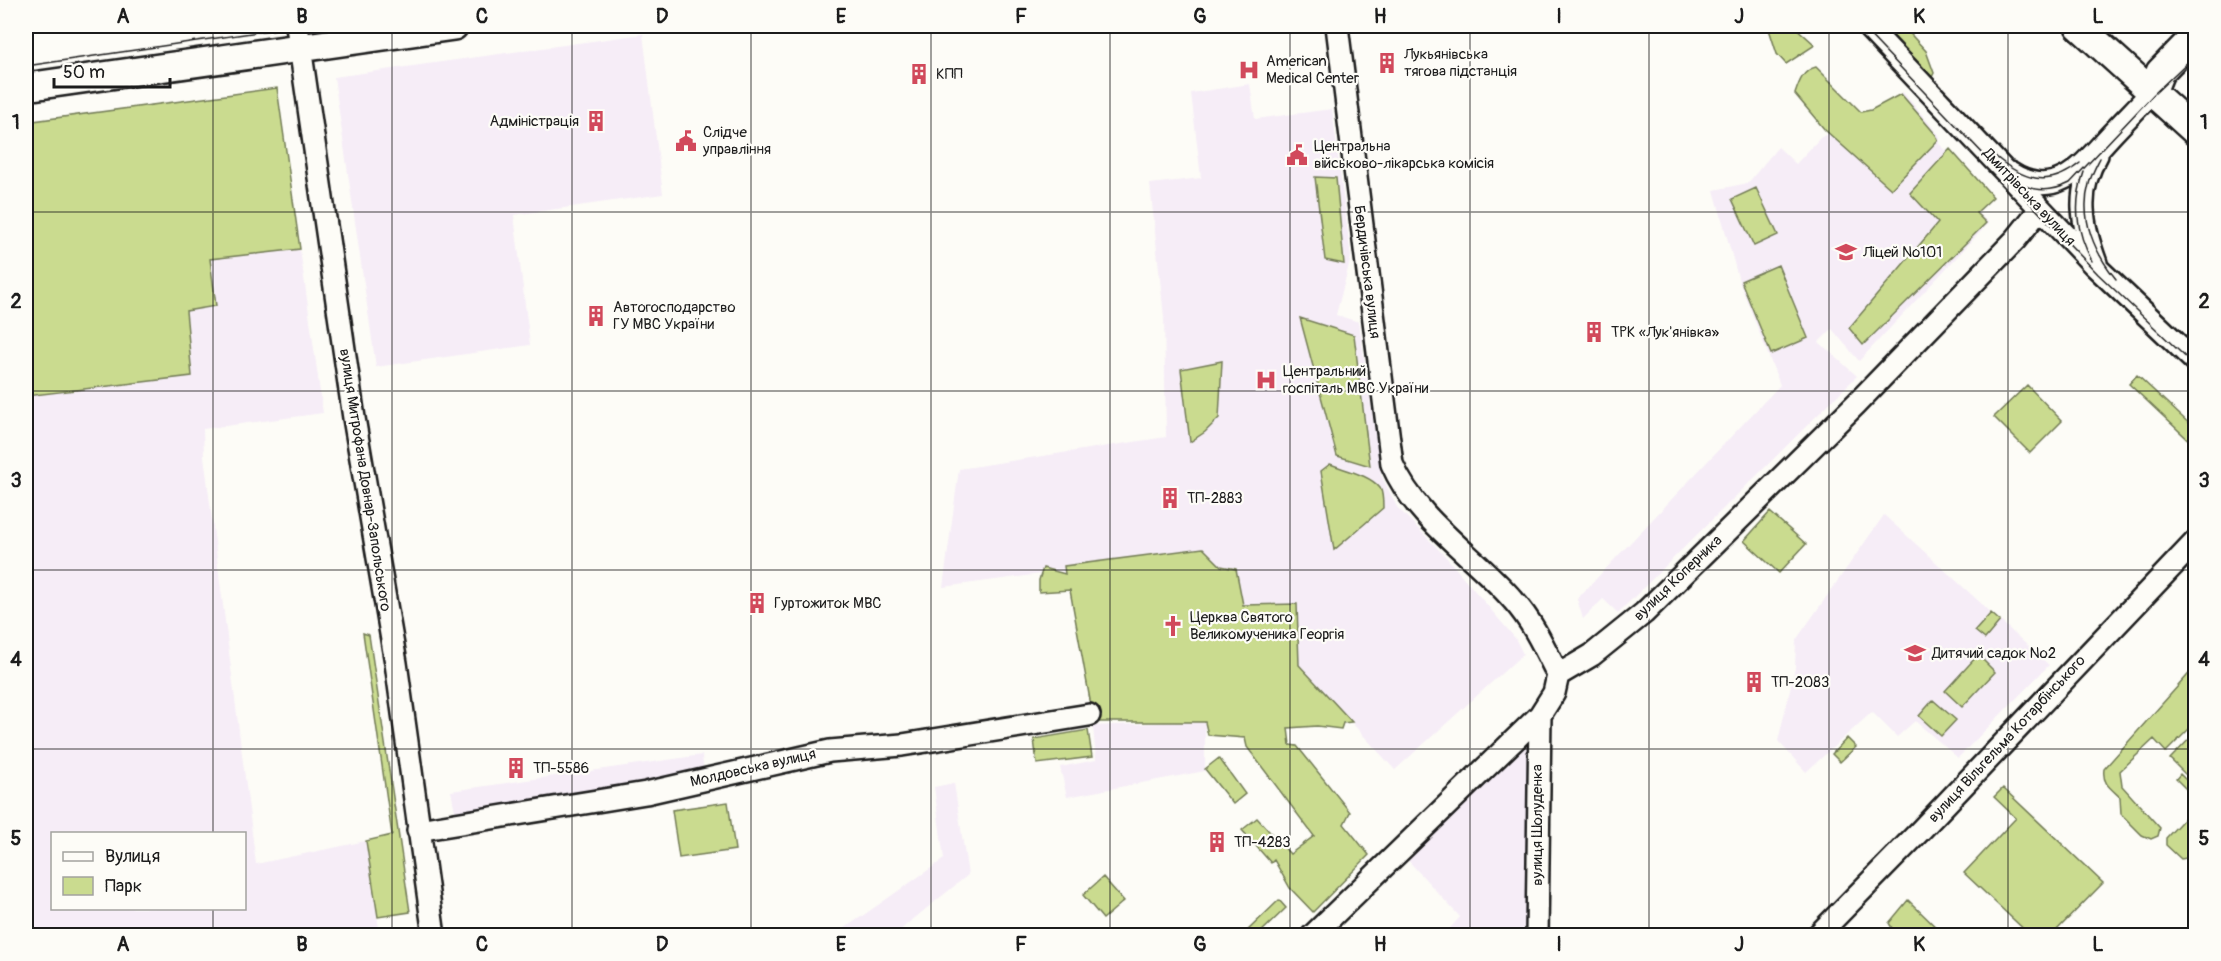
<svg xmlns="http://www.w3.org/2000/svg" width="2221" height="961" viewBox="0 0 2221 961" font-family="Pangolin,sans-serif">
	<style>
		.built { fill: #f6edf7; fill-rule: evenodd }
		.green { fill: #cadb8f; stroke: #737c56; stroke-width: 1.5 }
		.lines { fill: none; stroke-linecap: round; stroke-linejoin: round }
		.minor-casing { stroke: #1c1c1c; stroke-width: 26 }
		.major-casing { stroke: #1c1c1c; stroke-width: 32 }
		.minor { stroke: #fdfcf7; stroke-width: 21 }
		.major { stroke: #fdfcf7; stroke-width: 27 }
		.tram { stroke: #1c1c1c; stroke-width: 1.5 }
		.grid { fill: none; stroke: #1c1c1c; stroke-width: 1.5; stroke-opacity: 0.55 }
		.labels { text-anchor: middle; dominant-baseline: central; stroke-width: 4.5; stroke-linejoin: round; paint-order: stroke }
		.poi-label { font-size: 15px; fill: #1c1c1c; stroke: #fdfcf7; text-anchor: start }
		.street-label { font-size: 15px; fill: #1c1c1c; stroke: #fdfcf7 }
		.neatline { fill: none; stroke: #1c1c1c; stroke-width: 2 }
		.grid-label { font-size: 20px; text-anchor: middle; font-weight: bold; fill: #1c1c1c }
	</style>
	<rect width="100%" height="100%" fill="#fdfcf7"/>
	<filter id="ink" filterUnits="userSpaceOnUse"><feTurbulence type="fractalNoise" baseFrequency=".0167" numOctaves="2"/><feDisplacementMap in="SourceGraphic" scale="12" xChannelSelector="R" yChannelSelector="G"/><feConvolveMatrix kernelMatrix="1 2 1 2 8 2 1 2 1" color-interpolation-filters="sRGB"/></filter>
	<g filter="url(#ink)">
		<path class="built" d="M2135,26h25l-11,11z
			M643,34l20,160 -149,21 16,130 -154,22 -42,-290z
			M1250,84l5,35 77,-10 19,148 -15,58 23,7 22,153 16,32 49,50 69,81 8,16 -128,116 -43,-47 -147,-1v49l-138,26 -7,-30 36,-7 -3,-34 88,-4 -107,-116 -12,-35 -119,16 16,-118 207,-32 -2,-120 -14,-133 51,-6 -10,-85z
			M1903,92l37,44 -1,8 7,6 4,-1 44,48 -16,16 11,10 -130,138 -27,-32 -13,13 38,34 -239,237 -15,-14 -20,20 -6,-20 203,-214 -41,-104 -25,-91 34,-7 30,-36 18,17 24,-26 32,-18 33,-13z
			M300,249l23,164 -120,16 1,27 52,408 110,-23 14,94h-354v-539l166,-20 -6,-65 24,-52zM52,834h192v74h-192z
			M1884,515l165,150 -91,93 -43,-37 -18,16 -25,-25 -66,60 -28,-31 17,-73 1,-28z
			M1525,742l6,2v191h-87l16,-18 -56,-61z
			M702,755l2,20 -249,36 -4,-20z
			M954,783l14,92 -62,50 -10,10h-61l109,-76 -10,-72z"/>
		<path class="green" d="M1768,26h26l21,19 -29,19 -9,-10z
			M1881,26h22l23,25 8,22 -3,6z
			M1816,67l45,45 10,-2 30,-16 35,41 2,5 -47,49 -66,-59 -30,-36c4,-12 8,-24 21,-27z
			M277,88l23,161 -90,10 6,47 -30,5 6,65 -166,20v-274z
			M1950,149l43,48 -17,16 10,10 -123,122 -14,-17 89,-105 -28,-30z
			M1315,177l21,1 8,86 -19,-4z
			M1756,188l22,47 -24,11 -22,-47z
			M1778,265l30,73 -37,16 -30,-73z
			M1300,318l54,17 16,131 -33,-10z
			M1222,361l-3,57 -14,14 -15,10 -9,-73z
			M2137,375l58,54 -1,16 -65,-61z
			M2027,385l35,36 -32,32 -36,-36z
			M1330,464c15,6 40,11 50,24 3,5 3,14 3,20l-49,42 -13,-79z
			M1770,512l36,32 -27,29 -35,-32z
			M1203,548l18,18 15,3 7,36 54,-1 2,61 53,57 -9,1 -2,6 -24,-3 -29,2 2,17 7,1 53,66 -6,12 25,31 -56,57 -23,-24 -16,-28 -3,3 -29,-33 15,-12 33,36 24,-18 -67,-89 -2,-9 -37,-3 -3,-13h-111l-24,-132 -31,2v-12l4,-12 22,6 -1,-8z
			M1991,613l9,8 -15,18 -10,-8z
			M363,633l6,2 41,277 -32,5 -12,-76 26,-6z
			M1978,655l17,17 -33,35 -17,-16z
			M2195,667v44l-3,15 -26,26 -12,-13 -34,32 2,15 38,42 -2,8 -7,3 -9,-4 -21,-21 -1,-17c-10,-9 -18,-14 -16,-28z
			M1933,700l23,20 -15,16 -22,-20z
			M1088,730l4,27 -55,7 -3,-25z
			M2195,733v51l-25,-25z
			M1847,738l9,9 -16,15 -8,-8z
			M1219,758l26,36 -12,10 -28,-35z
			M2180,774l15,15v9l-19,-19z
			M2003,788l100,95 -51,52h-22l-66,-62 52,-55 -22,-21z
			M728,802l7,48 -56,8 -7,-48z
			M2195,807v52l-3,-2 -11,2 -15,-14v-7z
			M1103,877l21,24 -21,18 -20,-24z
			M1279,900l7,8 -28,27h-15z
			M1908,900l36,35h-48l-7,-12z"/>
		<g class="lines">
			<defs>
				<path id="minor" d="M297,26l57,392 42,245 38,273
					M1337,26l55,438c24,56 82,91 121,136 20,22 32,49 45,75
					M1867,26l227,239 102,97
					M2010,173c45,29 72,-6 100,-37 14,-15 28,-29 42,-44
					M2096,263c-14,-38 -21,-71 1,-108
					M418,830l228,-37 184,-42 72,-6 187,-30
					M1312,936l228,-221 14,-22 4,-18 34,-20 52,-42 212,-209 160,-165 24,-30
					M1537,936l3,-221
					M1817,936l103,-105 276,-290"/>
				<path id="major" d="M2079,26l117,106
					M26,87l428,-61
					M2152,92l8,-20 36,-37"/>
			</defs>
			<use href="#minor" class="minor-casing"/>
			<use href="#major" class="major-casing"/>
			<use href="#minor" class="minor"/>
			<use href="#major" class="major"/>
			<path class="tram" d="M1861,26l237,248 98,93
				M26,66l272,-40
				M1995,156c28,24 54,33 85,7
				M2100,158c-4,8 -9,17 -11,26 -10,35 6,69 27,95
				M2084,172c-11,32 -8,59 8,89
				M2011,178c18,14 39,15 59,5l84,-89 42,-40"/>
		</g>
	</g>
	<path class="grid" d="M213,26v808M392,26v910M572,26v910M751,26v910M931,26v910M1110,26v910M1290,26v910M1470,26v910M1649,26v910M1829,26v910M2008,26v910M26,212h2170M26,391h2170M26,570h2170M26,749h2170M213,908v28"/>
	<defs>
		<symbol id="building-bare" viewBox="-9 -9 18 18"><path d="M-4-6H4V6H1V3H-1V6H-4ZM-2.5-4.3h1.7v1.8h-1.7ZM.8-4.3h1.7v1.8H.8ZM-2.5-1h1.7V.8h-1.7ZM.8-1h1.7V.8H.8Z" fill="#d1495b" stroke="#fdfcf7" stroke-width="2.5" paint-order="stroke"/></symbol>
		<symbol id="hospital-bare" viewBox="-9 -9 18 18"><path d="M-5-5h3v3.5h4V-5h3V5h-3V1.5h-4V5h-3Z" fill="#d1495b" stroke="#fdfcf7" stroke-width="2.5" paint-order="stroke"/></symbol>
		<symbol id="civic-bare" viewBox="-9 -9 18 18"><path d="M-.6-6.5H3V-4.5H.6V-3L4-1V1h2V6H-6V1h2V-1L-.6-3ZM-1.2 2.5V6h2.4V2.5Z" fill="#d1495b" stroke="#fdfcf7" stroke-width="2.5" paint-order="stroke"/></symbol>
		<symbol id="school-bare" viewBox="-9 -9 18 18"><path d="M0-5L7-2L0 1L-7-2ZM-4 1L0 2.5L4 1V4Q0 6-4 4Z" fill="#d1495b" stroke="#fdfcf7" stroke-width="2.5" paint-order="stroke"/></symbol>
		<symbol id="church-bare" viewBox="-9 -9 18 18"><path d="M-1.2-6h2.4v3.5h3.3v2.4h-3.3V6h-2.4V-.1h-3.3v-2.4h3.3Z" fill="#d1495b" stroke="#fdfcf7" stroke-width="2.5" paint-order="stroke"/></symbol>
	</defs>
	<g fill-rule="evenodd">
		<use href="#building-bare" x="1372" y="48" width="30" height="30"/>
		<use href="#hospital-bare" x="1234" y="55" width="30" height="30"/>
		<use href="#building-bare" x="904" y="59" width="30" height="30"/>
		<use href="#building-bare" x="581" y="106" width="30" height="30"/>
		<use href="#civic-bare" x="671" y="126" width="30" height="30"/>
		<use href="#civic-bare" x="1282" y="140" width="30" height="30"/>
		<use href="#school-bare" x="1831" y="237" width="30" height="30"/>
		<use href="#building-bare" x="581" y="301" width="30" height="30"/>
		<use href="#building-bare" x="1579" y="317" width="30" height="30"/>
		<use href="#hospital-bare" x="1251" y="365" width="30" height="30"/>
		<use href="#building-bare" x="1155" y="483" width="30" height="30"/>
		<use href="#building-bare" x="742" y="588" width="30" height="30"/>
		<use href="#church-bare" x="1158" y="611" width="30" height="30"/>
		<use href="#school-bare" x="1900" y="638" width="30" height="30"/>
		<use href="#building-bare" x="1739" y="667" width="30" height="30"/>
		<use href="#building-bare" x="501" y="753" width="30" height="30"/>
		<use href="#building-bare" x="1202" y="827" width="30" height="30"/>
	</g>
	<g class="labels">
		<g class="poi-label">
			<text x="1404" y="54">Лукьянiвська<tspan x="1404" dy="17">тягова пiдстанцiя</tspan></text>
			<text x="1266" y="61">American<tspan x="1266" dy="17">Medical Center</tspan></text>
			<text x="936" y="74">КПП</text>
			<text x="579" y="121" text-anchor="end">Адміністрація</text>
			<text x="703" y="132">Слідче<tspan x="703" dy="17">управління</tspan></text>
			<text x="1314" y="146">Центральна<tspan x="1314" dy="17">військово-лікарська комісія</tspan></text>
			<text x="1863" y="252">Ліцей №101</text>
			<text x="613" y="307">Автогосподарство<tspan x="613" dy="17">ГУ МВС України</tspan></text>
			<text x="1611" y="332">ТРК «Лук'янівка»</text>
			<text x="1283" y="371">Центральний<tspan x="1283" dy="17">госпіталь МВС України</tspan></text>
			<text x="1187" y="498">ТП-2883</text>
			<text x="774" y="603">Гуртожиток МВС</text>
			<text x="1190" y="617">Церква Святого<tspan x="1190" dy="17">Великомученика Георгія</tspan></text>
			<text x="1932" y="653">Дитячий садок №2</text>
			<text x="1771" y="682">ТП-2083</text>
			<text x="533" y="768">ТП-5586</text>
			<text x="1234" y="842">ТП-4283</text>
		</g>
		<g class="street-label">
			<text transform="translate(2029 197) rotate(47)">Дмитрівська вулиця</text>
			<text transform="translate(1367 272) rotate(83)">Бердичівська вулиця</text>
			<text transform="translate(365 480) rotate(81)">вулиця Митрофана Довнар-Запольського</text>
			<text transform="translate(1678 578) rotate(-44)">вулиця Коперника</text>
			<text transform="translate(2007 739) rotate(-47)">вулиця Вільгельма Котарбінського</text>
			<text transform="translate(753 768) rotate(-13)">Молдовська вулиця</text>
			<text transform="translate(1537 825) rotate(-90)">вулиця Шолуденка</text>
		</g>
	</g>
	<rect width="2221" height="961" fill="none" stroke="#fdfcf7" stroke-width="66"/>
	<rect x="51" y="832" width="195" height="78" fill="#fdfcf7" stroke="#a3a29f" stroke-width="1.5"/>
	<rect x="63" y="852" width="30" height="9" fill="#fdfcf7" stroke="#a3a29f" stroke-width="1.5"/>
	<text x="105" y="862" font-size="18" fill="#1c1c1c">Вулиця</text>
	<rect x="63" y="877" width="30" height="18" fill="#cadb8f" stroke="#a3a29f" stroke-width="1.5"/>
	<text x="105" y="892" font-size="18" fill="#1c1c1c">Парк</text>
	<path d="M54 78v9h116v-9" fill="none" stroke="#1c1c1c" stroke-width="3"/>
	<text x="63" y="78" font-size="18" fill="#1c1c1c" stroke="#fdfcf7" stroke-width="4.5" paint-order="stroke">50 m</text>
	<rect x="33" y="33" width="2155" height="895" class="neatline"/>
	<g class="grid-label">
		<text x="123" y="23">A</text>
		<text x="302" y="23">B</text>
		<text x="482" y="23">C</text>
		<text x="662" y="23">D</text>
		<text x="841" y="23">E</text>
		<text x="1021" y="23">F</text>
		<text x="1200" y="23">G</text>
		<text x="1380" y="23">H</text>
		<text x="1559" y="23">I</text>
		<text x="1739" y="23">J</text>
		<text x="1919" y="23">K</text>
		<text x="2098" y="23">L</text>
		<text x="16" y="129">1</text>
		<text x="2204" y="129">1</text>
		<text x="16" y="308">2</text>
		<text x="2204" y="308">2</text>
		<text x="16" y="487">3</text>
		<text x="2204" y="487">3</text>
		<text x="16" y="666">4</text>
		<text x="2204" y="666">4</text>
		<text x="16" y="845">5</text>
		<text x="2204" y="845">5</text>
		<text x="123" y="951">A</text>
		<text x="302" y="951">B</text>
		<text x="482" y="951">C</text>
		<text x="662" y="951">D</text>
		<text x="841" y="951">E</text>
		<text x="1021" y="951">F</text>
		<text x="1200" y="951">G</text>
		<text x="1380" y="951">H</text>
		<text x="1559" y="951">I</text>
		<text x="1739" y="951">J</text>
		<text x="1919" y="951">K</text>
		<text x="2098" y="951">L</text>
	</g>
</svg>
